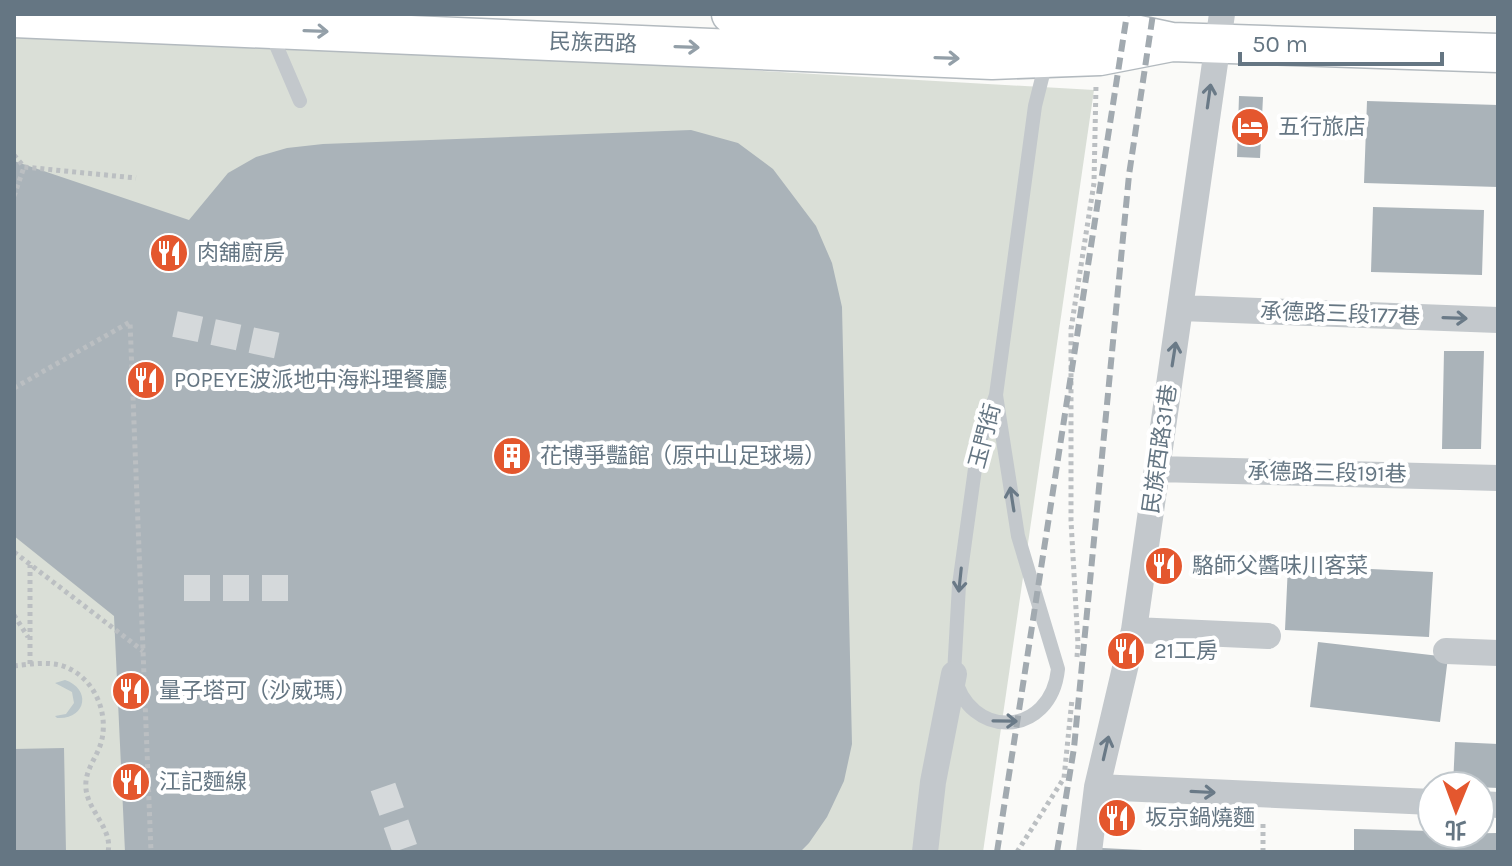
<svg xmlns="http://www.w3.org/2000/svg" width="1512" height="866" viewBox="0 0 1512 866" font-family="Karla,'Noto Sans TC',sans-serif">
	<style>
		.green { fill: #dadfd7 }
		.water { fill: #bbc7cb }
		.building { fill: #aab3b9 }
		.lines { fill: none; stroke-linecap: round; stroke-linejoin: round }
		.street-tunnel { stroke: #d5d9db; stroke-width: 26; stroke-dasharray: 26 13; stroke-linecap: butt }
		.secondary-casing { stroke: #b3babf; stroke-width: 41 }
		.path { stroke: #bbbfc2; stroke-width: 5; stroke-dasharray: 4 4; stroke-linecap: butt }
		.lane { stroke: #c3c8cc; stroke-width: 14 }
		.street { stroke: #c3c8cc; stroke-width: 26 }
		.secondary { stroke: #fff; stroke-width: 38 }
		.rail { stroke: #a2aab0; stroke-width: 6; stroke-dasharray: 12 6; stroke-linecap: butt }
		.oneway { stroke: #939fa8 }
		.oneway2 { stroke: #6a7a87 }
		.labels { text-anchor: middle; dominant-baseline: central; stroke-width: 8; stroke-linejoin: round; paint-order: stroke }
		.street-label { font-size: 22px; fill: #657683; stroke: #fff }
		.poi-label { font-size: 22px; fill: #657683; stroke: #fff; text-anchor: start }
	</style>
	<rect width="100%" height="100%" fill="#fafaf8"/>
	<path class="green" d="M14,28l1080,62 -111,762h-969z"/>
	<path class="water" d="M65,680c27,9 21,40 -8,38l-2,-2 11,-2 8,-11 -2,-11 -17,-9z"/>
	<path class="building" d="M1239,96l24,1 -3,61 -23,-1z
		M1367,101l131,4v82l-134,-4z
		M691,130l47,13 35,26 43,57 16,37 10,44 10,437 -8,37 -17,36 -18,26 -9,9h-675l-11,-236 -100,-80v-375l175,59 39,-47 28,-16 31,-9 36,-4z
		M1373,207l111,3 -2,65 -111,-3z
		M1444,351h40l-3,98h-39z
		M1288,565l145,7 -4,65 -144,-7z
		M1318,642l130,15 -8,65 -130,-15z
		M1455,742l43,2v44l-45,-2z
		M64,748l2,104h-52v-103z
		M1354,829l78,2v3l66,-1v19h-144z
		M1102,848l41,2v2h-41z"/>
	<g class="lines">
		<path class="street-tunnel" d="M175,324l104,22
			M184,588h105
			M383,787l23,65"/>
		<defs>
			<path id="secondary" d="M731,14l262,11h69l40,2 70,15 326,11
				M14,18l978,42 108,-4 72,-14"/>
		</defs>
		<use href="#secondary" class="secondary-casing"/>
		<path class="path" d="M14,155l10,12 112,11
			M14,196l10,-29
			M14,388l116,-66 21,530
			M14,552l129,99
			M14,615l14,22
			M1077,657l1,-13 -7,-123v-192l23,-146 2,-98
			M30,664v-99
			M14,666c17,-2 40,-6 56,3 26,13 39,46 31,74 -5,16 -17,28 -15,46 2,22 27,40 22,63
			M1017,852l47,-74 8,-79
			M1263,852v-32"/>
		<path class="lane" d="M270,31l30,70
			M996,395l22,141 40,133c-7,69 -90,72 -104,5l5,-89 19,-138 18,-52 39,-289 12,-48"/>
		<path class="street" d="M1181,308l317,12
			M1157,469l341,9
			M1134,630l134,6
			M1446,651l52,2
			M1097,787l335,15
			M1480,804l18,1
			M925,852l8,-70 21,-108
			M1089,852l8,-65 37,-157 88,-616"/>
		<use href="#secondary" class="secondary"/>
		<path class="rail" d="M997,852l130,-838
			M1057,852l17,-104 55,-573 24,-161"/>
	</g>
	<defs><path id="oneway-shaft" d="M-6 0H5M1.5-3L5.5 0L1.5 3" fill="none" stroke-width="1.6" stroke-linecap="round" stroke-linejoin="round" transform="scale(2)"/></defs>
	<g class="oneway">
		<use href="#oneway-shaft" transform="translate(316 31) rotate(2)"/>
		<use href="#oneway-shaft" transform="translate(687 47) rotate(2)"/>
		<use href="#oneway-shaft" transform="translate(947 58) rotate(2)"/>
	</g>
	<g class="oneway2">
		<use href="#oneway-shaft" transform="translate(1209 96) rotate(-82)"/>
		<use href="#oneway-shaft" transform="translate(1455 318) rotate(2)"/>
		<use href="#oneway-shaft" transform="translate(1174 354) rotate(-81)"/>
		<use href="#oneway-shaft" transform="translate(1012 499) rotate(-99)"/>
		<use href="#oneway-shaft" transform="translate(960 580) rotate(96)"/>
		<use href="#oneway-shaft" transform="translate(1005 721) rotate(1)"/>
		<use href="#oneway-shaft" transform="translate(1106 748) rotate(-77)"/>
		<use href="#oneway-shaft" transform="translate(1203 792) rotate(3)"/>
	</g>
	<defs>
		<symbol id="hotel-disc" viewBox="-11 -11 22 22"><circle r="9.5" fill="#e4572e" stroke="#fff"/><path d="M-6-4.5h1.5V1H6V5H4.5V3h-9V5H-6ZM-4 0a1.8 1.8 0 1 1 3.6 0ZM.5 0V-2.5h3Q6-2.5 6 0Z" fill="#fff"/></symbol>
		<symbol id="restaurant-disc" viewBox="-11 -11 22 22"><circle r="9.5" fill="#e4572e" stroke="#fff"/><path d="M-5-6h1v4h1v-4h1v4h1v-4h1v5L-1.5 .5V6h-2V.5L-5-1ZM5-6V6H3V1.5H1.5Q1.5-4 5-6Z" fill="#fff"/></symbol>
		<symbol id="building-disc" viewBox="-11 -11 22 22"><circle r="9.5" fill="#e4572e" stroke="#fff"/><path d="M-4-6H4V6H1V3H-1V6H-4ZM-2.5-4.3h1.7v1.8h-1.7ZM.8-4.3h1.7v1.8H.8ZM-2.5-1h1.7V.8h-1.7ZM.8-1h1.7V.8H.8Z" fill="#fff"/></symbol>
	</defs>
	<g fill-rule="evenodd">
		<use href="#hotel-disc" x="1228" y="105" width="44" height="44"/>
		<use href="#restaurant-disc" x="147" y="231" width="44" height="44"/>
		<use href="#restaurant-disc" x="124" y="358" width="44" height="44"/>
		<use href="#building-disc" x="490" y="434" width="44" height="44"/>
		<use href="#restaurant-disc" x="1142" y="544" width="44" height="44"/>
		<use href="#restaurant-disc" x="1104" y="629" width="44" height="44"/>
		<use href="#restaurant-disc" x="109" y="669" width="44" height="44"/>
		<use href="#restaurant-disc" x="109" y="760" width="44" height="44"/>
		<use href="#restaurant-disc" x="1095" y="796" width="44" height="44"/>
	</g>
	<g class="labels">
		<g class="street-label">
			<text transform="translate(593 43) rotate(2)">民族西路</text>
			<text transform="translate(1340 314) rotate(2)">承德路三段177巷</text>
			<text transform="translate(985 436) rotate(-75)">玉門街</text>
			<text transform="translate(1160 449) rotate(-82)">民族西路31巷</text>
			<text transform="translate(1327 473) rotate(1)">承德路三段191巷</text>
		</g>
		<g class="poi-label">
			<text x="1278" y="127">五行旅店</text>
			<text x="197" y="253">肉舖廚房</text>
			<text x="174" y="380">POPEYE波派地中海料理餐廳</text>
			<text x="540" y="456">花博爭豔館（原中山足球場）</text>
			<text x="1192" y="566">駱師父醬味川客菜</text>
			<text x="1154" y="651">21工房</text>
			<text x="159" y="691">量子塔可（沙威瑪）</text>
			<text x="159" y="782">江記麵線</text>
			<text x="1145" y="818">坂京鍋燒麵</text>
		</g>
	</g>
	<rect width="1512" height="866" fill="none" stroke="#657683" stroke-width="32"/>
	<g transform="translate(1456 810) rotate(181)"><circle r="38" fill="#ffffff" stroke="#c1c8cd" stroke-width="2"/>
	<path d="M0-6L14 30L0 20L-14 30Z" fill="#e4572e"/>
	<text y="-12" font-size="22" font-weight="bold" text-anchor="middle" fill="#657683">北</text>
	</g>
	<path d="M1240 52v12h202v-12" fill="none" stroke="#657683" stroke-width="4"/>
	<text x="1252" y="52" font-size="24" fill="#657683" stroke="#ffffff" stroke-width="6" paint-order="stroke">50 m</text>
</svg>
